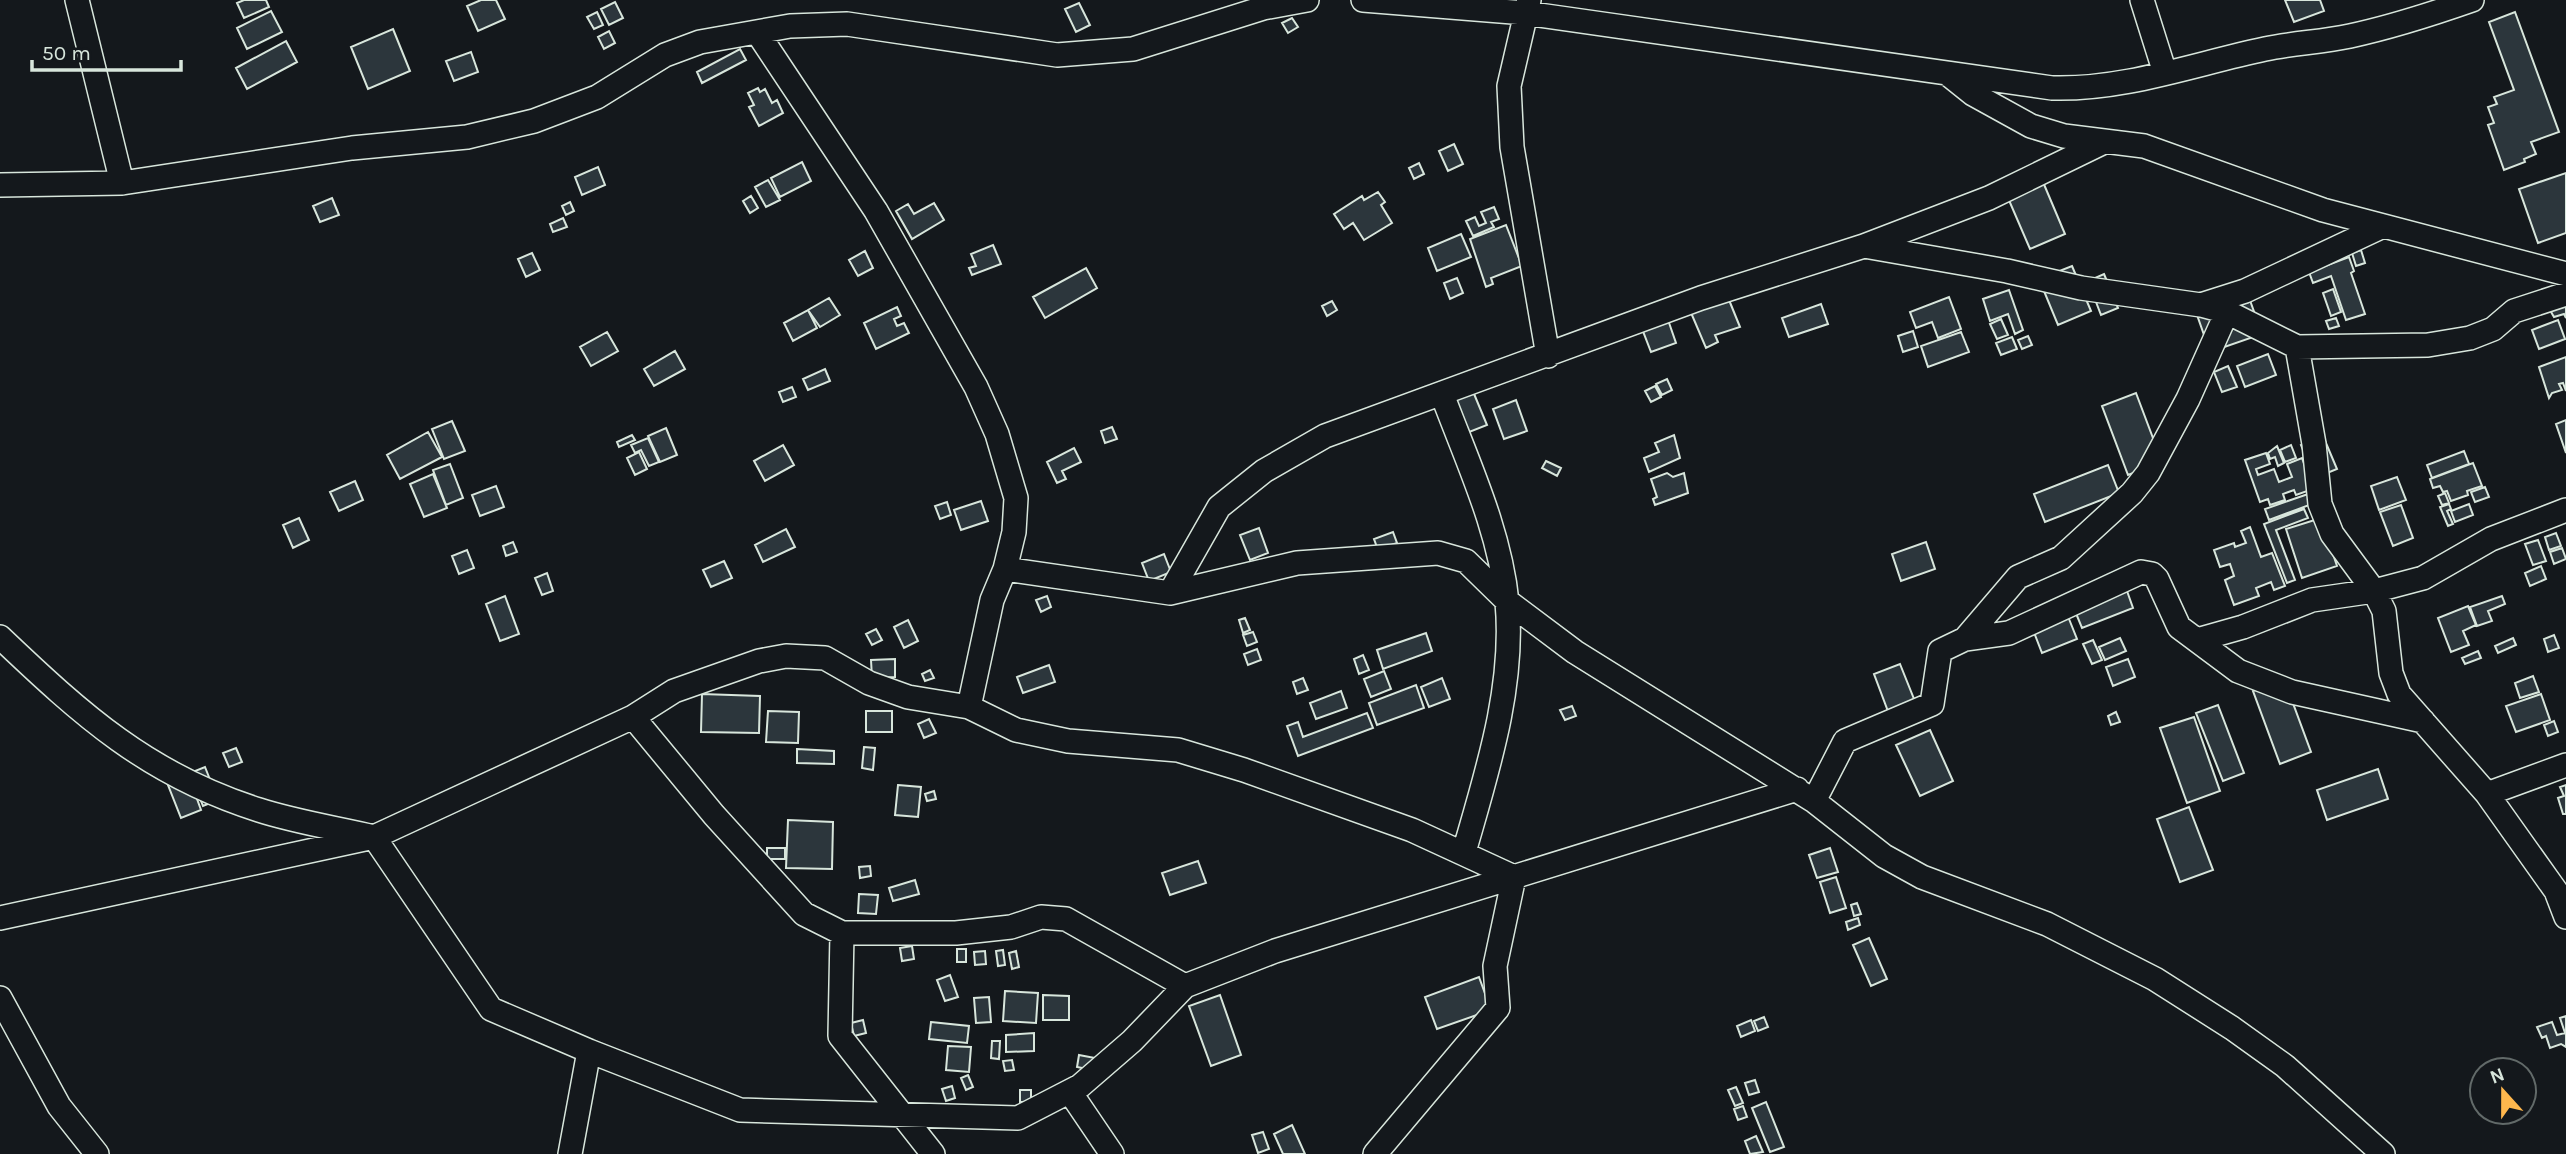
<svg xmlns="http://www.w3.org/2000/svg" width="2566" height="1154" viewBox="0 0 2566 1154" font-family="Karla,sans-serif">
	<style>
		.building { fill: #2c363c; stroke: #d8e6dc; stroke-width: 2 }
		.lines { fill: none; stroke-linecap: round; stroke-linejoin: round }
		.minor-casing { stroke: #d8e6dc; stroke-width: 26 }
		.minor { stroke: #14181c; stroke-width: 23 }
	</style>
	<rect width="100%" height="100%" fill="#14181c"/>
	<path class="building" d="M244,0h22l3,7 -25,11 -7,-15z
		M481,0h15l9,19 -27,12 -11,-25z
		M2285,0h35l4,11 -30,11z
		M615,2l8,16 -14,7 -8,-16z
		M1079,3l11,22 -14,7 -11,-23z
		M271,11l11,21 -35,17 -10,-21z
		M597,12l6,13 -9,4 -7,-12z
		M2515,12l44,120 -28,10 5,12 -12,5 1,3 -21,8 -16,-45 6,-2 -6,-16 9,-3 -3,-7 20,-7 -25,-68z
		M1292,18l6,9 -10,6 -6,-10z
		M393,29l17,42 -42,18 -17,-42z
		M609,31l6,12 -11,6 -6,-12z
		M286,41l11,21 -50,27 -11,-21z
		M740,49l6,11 -44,23 -5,-11z
		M471,52l7,20 -24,9 -8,-20z
		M758,88l2,4 5,-3 7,14 5,-3 6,13 -24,13 -10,-19 5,-2 -6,-12z
		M1454,144l9,20 -15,7 -9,-20z
		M802,162l9,19 -31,16 -9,-19z
		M1419,163l5,11 -10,5 -5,-11z
		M598,167l7,18 -23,10 -7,-18z
		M2566,173v60l-28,10 -19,-54z
		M768,180l12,20 -14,7 -11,-20z
		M2043,182l22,52 -35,15 -22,-51z
		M1378,192l7,10 -4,3 11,18 -28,17 -11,-17 -9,6 -10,-15 28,-18 2,4z
		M751,196l7,12 -8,5 -7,-12z
		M332,198l7,17 -19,7 -7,-16z
		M570,202l4,9 -8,4 -4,-9z
		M934,203l10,17 -32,19 -16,-28 12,-7 6,10z
		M1494,207l5,12 -8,3 3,5 -21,9 -7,-15 9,-4 4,9 7,-3 -5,-11z
		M563,218l4,9 -14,5 -3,-8z
		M1506,225l16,41 -31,12 2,6 -7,3 -16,-48z
		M1461,234l10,23 -34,14 -9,-23z
		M993,245l8,19 -29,11 -3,-7 7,-2 -5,-12z
		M2361,250l4,13 -9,3 -4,-13z
		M865,251l8,17 -15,8 -9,-16z
		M532,253l8,17 -14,7 -8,-18z
		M2349,257l5,14 -3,2 14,41 -19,6 -15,-44 -18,7 -4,-11z
		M2072,266l19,45 -33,14 -19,-46z
		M1086,268l11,20 -52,30 -12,-21z
		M2104,274l14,34 -17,7 -13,-34z
		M1457,278l6,15 -13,6 -6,-16z
		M2333,289l8,23 -10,4 -8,-23z
		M2009,290l14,40 -8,4 -7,-20 -18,7 -7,-22z
		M2247,292l15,42 -52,18 -14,-40z
		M1727,295l13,32 -25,8 3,7 -12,6 -17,-40z
		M1949,297l12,32 -23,9 -6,-16 -16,6 -6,-16z
		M829,298l11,17 -20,12 -12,-17z
		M2566,298v20l-2,-4 -10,3 -7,-12z
		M1332,301l5,9 -10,6 -5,-10z
		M1821,304l7,20 -39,13 -7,-19z
		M897,307l4,9 -7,3 3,7 7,-3 5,10 -33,16 -12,-26z
		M808,310l9,18 -24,13 -9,-18z
		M1667,317l9,26 -25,9 -10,-26z
		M2336,318l3,8 -10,3 -3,-8z
		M2001,319l7,16 -11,4 -7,-15z
		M2558,320l7,19 -26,10 -7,-19z
		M1913,331l5,16 -15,5 -5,-16z
		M607,332l11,19 -27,15 -11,-19z
		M1961,332l8,20 -41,15 -7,-21z
		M2028,336l4,9 -10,4 -4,-9z
		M2012,337l5,12 -16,6 -5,-12z
		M675,351l10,18 -31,17 -10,-17z
		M2268,354l8,21 -31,12 -8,-21z
		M2566,357v34l-3,-8 -4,1 3,6 -10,3 -3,5 -10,-31z
		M2228,366l9,21 -15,5 -8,-20z
		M825,369l5,12 -22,9 -5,-11z
		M1667,379l5,11 -10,5 -6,-11z
		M1655,386l6,11 -10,5 -6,-11z
		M792,387l4,10 -13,5 -4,-10z
		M1472,389l15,36 -33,13 -15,-35z
		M2136,393l26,69 -34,13 -26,-69z
		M1516,400l11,31 -23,8 -11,-30z
		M2566,420v33l-10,-29z
		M452,421l13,30 -21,8 -12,-30z
		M1112,427l5,12 -12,4 -4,-12z
		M666,428l11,27 -17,7 -12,-26z
		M428,432l14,25 -42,22 -13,-24z
		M632,435l3,5 -16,7 -2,-5z
		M1674,435l6,23 -31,14 -5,-14 15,-6 -4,-9z
		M2323,436l14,33 -22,9 -14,-33z
		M648,438l11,24 -10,4 -8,-16 -6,3 -4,-8z
		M783,445l11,20 -29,16 -11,-20z
		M2291,445l5,13 -11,4 -5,-12z
		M2277,446l7,17 -6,3 -3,-9 -5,2 -2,-6z
		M1074,448l7,14 -19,9 4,8 -9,4 -10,-21z
		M2464,451l5,13 -37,14 -5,-13z
		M639,452l8,17 -12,6 -8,-17z
		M2266,453l4,11 -14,5 2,6 16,-6 5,13 13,-5 -5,-13 15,-6 11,31 -17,6 -2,-5 -11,4 2,6 -15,5 -2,-6 -8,3 -15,-42z
		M1546,461l15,7 -4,8 -15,-8z
		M2473,463l9,23 -15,5 1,4 -17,6 -4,-10 -4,1 -3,-6 -7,2 -3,-9z
		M450,464l13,34 -17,7 -13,-35z
		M2108,465l11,28 -74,29 -11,-28z
		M1667,473l6,4 11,-4 4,20 -33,12 -2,-6 4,-2 -6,-18z
		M433,474l14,34 -23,9 -14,-33z
		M2397,477l9,23 -27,10 -8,-24z
		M355,481l8,19 -24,11 -9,-19z
		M496,486l8,21 -24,9 -8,-21z
		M2485,487l4,10 -14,5 -4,-10z
		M2445,493l4,10 -7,2 -4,-9z
		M2308,494l4,10 -43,16 -4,-11z
		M981,501l7,20 -27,9 -7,-20z
		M947,502l4,13 -11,4 -5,-13z
		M2449,504l2,5 -4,2 6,13 -5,2 -8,-19z
		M2469,504l4,11 -18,7 -4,-11z
		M2401,505l12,33 -20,8 -13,-34z
		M2304,509l4,9 -32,12 19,50 -8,3 -23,-59z
		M299,518l10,22 -16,8 -10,-23z
		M2321,518l16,48 -35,12 -16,-49z
		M2250,527l11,30 11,-4 13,33 -11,4 -3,-8 -15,6 3,8 -25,9 -9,-25 9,-4 -4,-12 -10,3 -6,-17 20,-7 1,4 11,-4 -5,-12z
		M1259,528l9,25 -18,7 -10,-25z
		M786,529l9,18 -32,15 -8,-17z
		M1393,532l4,11 -19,7 -4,-11z
		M2556,533l5,13 -12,4 -4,-13z
		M2538,540l8,21 -13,4 -8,-21z
		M513,542l4,10 -11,4 -3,-10z
		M1926,542l9,27 -34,12 -9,-27z
		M2562,548l4,11 -12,5 -4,-12z
		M467,550l7,18 -15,6 -7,-18z
		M1164,554l7,18 -22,9 -7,-18z
		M724,561l8,17 -21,9 -8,-17z
		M2541,566l5,13 -16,7 -5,-13z
		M547,573l6,18 -11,4 -7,-17z
		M2127,591l6,17 -51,20 -7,-17z
		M505,596l14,38 -19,7 -14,-37z
		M1047,596l4,11 -10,5 -5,-12z
		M2502,596l3,8 -17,7 4,10 -15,5 -7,-19z
		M2468,606l8,19 -13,6 6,14 -18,7 -13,-34z
		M2065,609l12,30 -35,14 -12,-31z
		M1245,618l5,12 -7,3 -4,-13z
		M908,620l10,21 -14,7 -10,-21z
		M876,629l6,11 -10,5 -6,-11z
		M1253,632l4,10 -10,4 -4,-11z
		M1426,633l6,18 -49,18 -6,-19z
		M2554,635l5,13 -11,4 -4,-13z
		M2120,638l6,13 -21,9 -6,-13z
		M2513,638l3,7 -18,8 -3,-7z
		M2093,640l9,20 -10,4 -9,-20z
		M1257,649l4,11 -13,5 -4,-11z
		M2478,651l3,7 -16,6 -3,-6z
		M1363,655l6,15 -10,4 -5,-15z
		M895,659v18l-23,1 -1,-18z
		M2128,659l7,18 -22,9 -7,-19z
		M1900,664l16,40 -27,10 -15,-40z
		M1049,665l6,17 -32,11 -6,-16z
		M930,670l4,8 -9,3 -3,-7z
		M1384,671l7,18 -20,8 -7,-18z
		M2533,676l6,16 -19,6 -5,-15z
		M1303,678l5,12 -11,4 -4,-12z
		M1442,678l8,21 -21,8 -8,-20z
		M2284,679l27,73 -31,12 -27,-73z
		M1416,685l8,23 -47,17 -8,-22z
		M1341,691l6,17 -31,11 -6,-16z
		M702,694l58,2 -1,37 -58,-1z
		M2541,694l9,26 -34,12 -10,-26z
		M2218,705l26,68 -21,8 -27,-68z
		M1572,706l4,10 -11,4 -5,-10z
		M768,711l31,1 -1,31 -32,-1z
		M866,711h26v21h-26z
		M2116,712l4,10 -9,3 -3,-9z
		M1367,713l6,15 -75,28 -11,-30 11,-4 5,15z
		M2194,717l26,74 -33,12 -27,-75z
		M929,719l7,14 -12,5 -6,-14z
		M2554,721l4,11 -10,4 -4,-11z
		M1930,730l23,51 -33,15 -24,-51z
		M864,747l11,1 -2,22 -11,-2z
		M236,748l6,14 -13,5 -6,-14z
		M797,749l37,2v13l-37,-1z
		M205,767l13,33 -15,6 -13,-33z
		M2378,769l10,30 -61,21 -10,-30z
		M189,777l12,33 -20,8 -13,-33z
		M898,785l23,2 -3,30 -23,-2z
		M2566,785v29h-3l-5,-16 6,-2 -4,-9z
		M934,791l2,8 -9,2 -2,-7z
		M2189,807l24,63 -33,12 -23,-63z
		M788,820l45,2 -1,47 -46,-1z
		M767,848h18v11h-18z
		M1830,848l8,24 -21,6 -8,-23z
		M1198,861l8,22 -36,12 -8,-22z
		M870,866l1,10 -11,2 -1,-11z
		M1836,877l10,31 -16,5 -10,-31z
		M915,880l4,14 -26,7 -4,-13z
		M859,894l19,1 -2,19 -18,-1z
		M1857,903l4,11 -7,2 -3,-11z
		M1858,918l2,7 -12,5 -2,-8z
		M1869,938l18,41 -16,7 -18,-41z
		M912,946l2,13 -12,2 -2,-13z
		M957,949h9v13h-9z
		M1003,950l2,15 -7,1 -2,-15z
		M985,951l1,13 -11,1 -1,-13z
		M1016,951l3,16 -7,2 -3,-16z
		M950,975l8,22 -13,4 -8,-21z
		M1479,977l12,33 -54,19 -12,-32z
		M1005,991l33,2 -2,30 -33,-2z
		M1043,995l26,1v24h-26z
		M1220,995l21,60 -30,11 -22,-60z
		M989,997l2,25 -15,1 -2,-25z
		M2566,1016v31l-5,-3 -11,4 -4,-12 -4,2 -5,-11 15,-5 5,13 8,-2 -5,-15z
		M1764,1017l4,10 -10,4 -4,-10z
		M863,1020l3,13 -12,3 -3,-13z
		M1751,1020l4,11 -14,6 -4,-11z
		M931,1022l38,4 -2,17 -38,-4z
		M1034,1033v18l-28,1v-17z
		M992,1041h8l-1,18 -8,-1z
		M948,1046l23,1 -2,25 -23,-2z
		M1079,1055l16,3 -3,12 -15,-3z
		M1012,1060l2,10 -9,1 -2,-10z
		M968,1075l5,12 -7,3 -5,-12z
		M1755,1080l4,12 -10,3 -4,-12z
		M952,1086l3,12 -9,3 -4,-12z
		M1736,1087l7,16 -8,3 -7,-16z
		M1020,1090h11v12h-11z
		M1766,1102l18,45 -14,5 -18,-44z
		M1743,1106l4,11 -9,3 -4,-11z
		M1292,1125l13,29h-22l-9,-20z
		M1263,1132l6,17 -11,4 -6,-18z
		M1756,1136l7,16 -13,2 -5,-13z"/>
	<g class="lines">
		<defs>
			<path id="minor" d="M77,0l45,183
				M1363,0l162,13 527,75c73,2 142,-24 213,-39 28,-6 57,-7 85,-13 42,-9 82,-22 122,-36
				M1529,0l-20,86 3,61 36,209
				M2142,0l23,73
				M757,32l119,179 100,176 21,47 19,64 -2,34 -9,37 -13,31 -23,107
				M1948,74l25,20 58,32 33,10 80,10 179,64 243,64
				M0,185l122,-2 230,-35 115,-11 67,-16 63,-24 68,-42 35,-13 90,-16 57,-2 210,31 76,-6 130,-41 44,-8
				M1864,246l143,25 74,17 120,17 26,7 70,35 131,-2 42,-7 23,-9 21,-18 52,-17
				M2201,305l44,-14 138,-65
				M2297,347l17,97 6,60 12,30 42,57 10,20 7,62 8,21 88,100 69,97 10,26
				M1442,394c25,67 58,136 65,208 8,84 -20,170 -43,250
				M1005,569l165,24 127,-30 141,-10 28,8 41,40 68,51 239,149 70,55 38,21 125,47 108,55 77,49 53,38 98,88
				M1170,593l49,-86 45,-36 61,-35 376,-138 163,-52 125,-48 115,-56
				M0,637c82,78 148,138 259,173 37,12 77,18 115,27l117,172 98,42 -19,103
				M1965,639l53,-62 43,-19 71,-65 16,-20 40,-74 39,-87
				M2197,640l46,-13 69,-27 62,-9 49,-13 68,-39 75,-29
				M633,717l81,98 90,99 38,19 -2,103 93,118
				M2487,794l79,-29
				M1814,801l31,-60 87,-37 8,-53 25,-12 44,-6 132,-61 11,2 5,5 22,48 59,44 54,21 131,29
				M0,918l374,-81 259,-120 41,-26 85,-30 27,-5 39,2 44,25 39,14 61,10 47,23 52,11 110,9 66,20 168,60 102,47 -19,89 3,42 -123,146
				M842,933h114l55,-6 30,-10 25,2 119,67
				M0,998l59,108 38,48
				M589,1051l151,59 278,8 62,-32 52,-45 53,-55 90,-35 522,-162
				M1070,1092l42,62"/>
		</defs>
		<use href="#minor" class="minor-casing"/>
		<use href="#minor" class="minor"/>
	</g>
	<g transform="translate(2503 1091) rotate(339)"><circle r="33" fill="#14181c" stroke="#626a69" stroke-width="2"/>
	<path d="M0-5L12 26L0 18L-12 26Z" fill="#ffb74d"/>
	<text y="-10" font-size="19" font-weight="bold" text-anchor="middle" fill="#d8e6dc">N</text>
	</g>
	<path d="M32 60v10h149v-10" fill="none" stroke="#d8e6dc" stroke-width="3.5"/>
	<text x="42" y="60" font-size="21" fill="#d8e6dc" stroke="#14181c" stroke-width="5" paint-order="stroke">50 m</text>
</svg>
